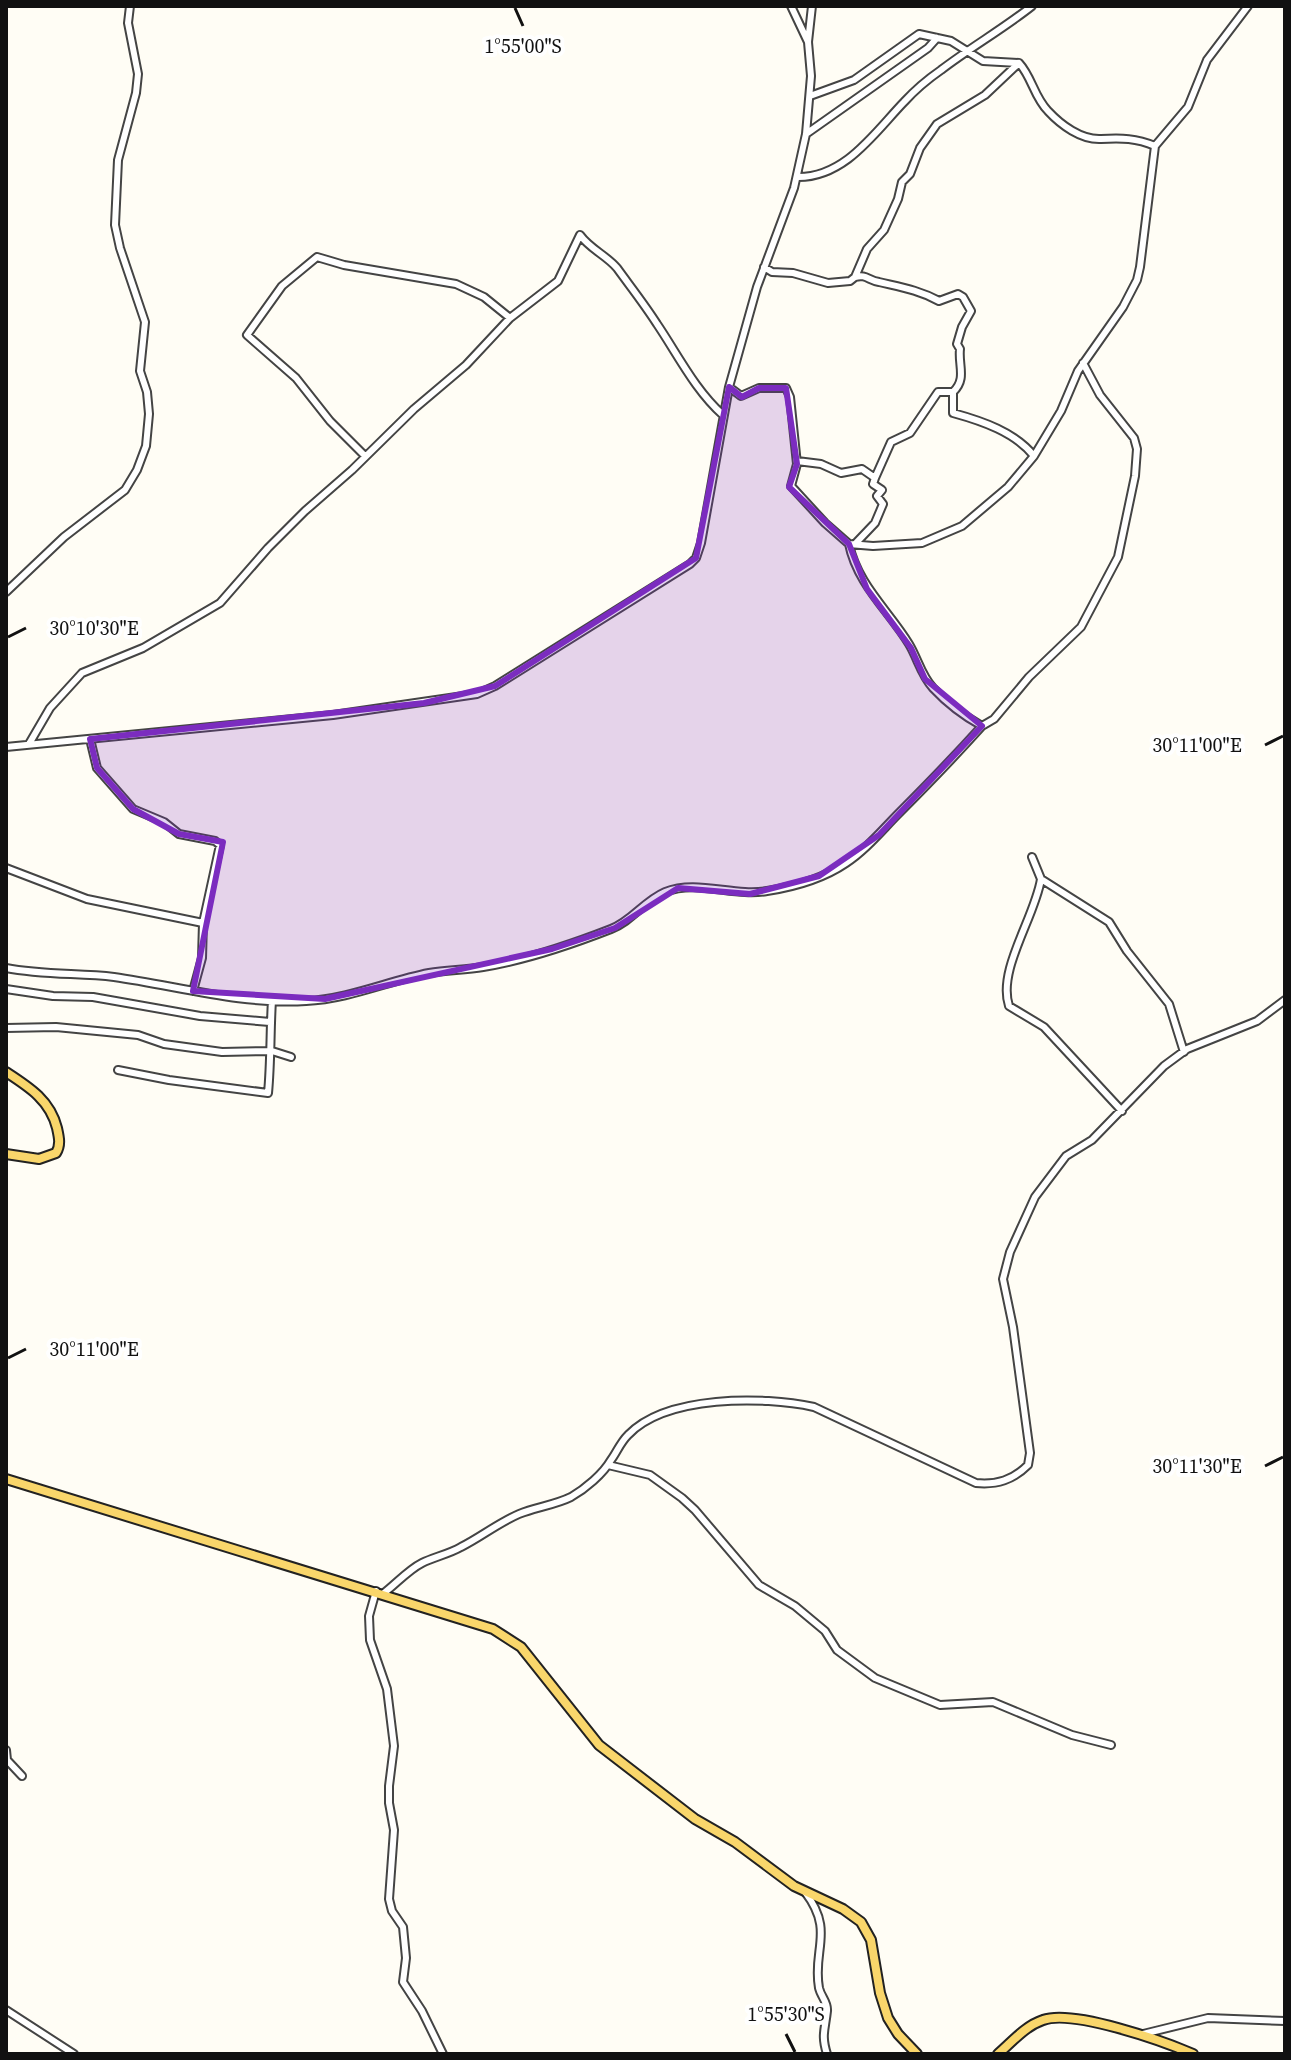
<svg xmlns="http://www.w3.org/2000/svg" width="1291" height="2060" viewBox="0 0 1291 2060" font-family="'Source Serif 4',serif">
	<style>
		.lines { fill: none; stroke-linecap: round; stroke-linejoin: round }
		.minor-casing { stroke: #444; stroke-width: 10 }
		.major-casing { stroke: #222; stroke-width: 12 }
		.minor { stroke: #fff; stroke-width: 6 }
		.major { stroke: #f9d66b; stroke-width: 8 }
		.marked { fill: #7b2cbf; fill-opacity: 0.2; stroke: #7b2cbf; stroke-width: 6; stroke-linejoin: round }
		.ticks { fill: none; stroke: #111; stroke-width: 3 }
		.ticks-label { font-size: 20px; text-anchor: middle; fill: #111; stroke: #fff; stroke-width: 8; stroke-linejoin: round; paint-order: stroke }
	</style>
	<rect width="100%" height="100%" fill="#fffdf5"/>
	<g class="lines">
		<defs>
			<path id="minor" d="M791,6l17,36
				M810,96l44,-16 65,-46 32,7 32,20 36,2c13,14 15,34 29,48 13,14 33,29 53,28 21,-1 35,-1 54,7
				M806,134l122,-86 9,-10
				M797,177c48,1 78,-45 107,-75 11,-12 24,-23 37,-32 30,-23 62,-41 91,-64
				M764,267l8,5 21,1 35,10 22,-2 5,-4 12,-28 17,-19 14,-31 4,-17 8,-8 10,-26 17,-24 48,-29 34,-32
				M855,277c11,-3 13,3 24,5 21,5 40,8 60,19l19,-7 5,3 8,14 -9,16 -5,17 3,5c-2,16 7,30 -7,43v21c29,8 62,19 81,43
				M729,387l12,9 18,-8h27l4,9 7,67 -6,22 34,37 24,21 24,2 49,-3 40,-17 46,-39 26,-31 27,-45 17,-40 45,-64 14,-27 3,-13 15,-121 33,-39 19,-47 41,-54
				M365,456l-35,-35 -34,-43 -49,-43 35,-49 35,-29 27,8 112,19 28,13 26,21
				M797,461l24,3 20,9 21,-4 13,9 16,-36 19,-9 28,-41h15
				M849,544c8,40 40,67 60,100 9,15 12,31 24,44 14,15 31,28 49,38
				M855,544l20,-21 8,-19 -6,-8 5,-6 -9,-6 2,-6
				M6,592l58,-55 61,-47 12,-20 9,-24 3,-32 -2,-22 -7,-21 5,-49 -25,-74 -5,-23 3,-65 18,-67 2,-19 -10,-51 2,-17
				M90,739l7,29 36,41 31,13 15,12 36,7 5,4 -17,78 -1,35 -9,33
				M29,744l21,-36 32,-35 61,-25 77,-45 48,-55 37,-37 47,-41 62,-61 52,-44 44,-47 48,-37 22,-46c10,14 26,20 37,33 13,18 28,37 40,56 21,31 38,66 66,91
				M6,747l327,-32 144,-21 18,-8 195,-122 6,-6 5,-15 28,-156 28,-100 37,-99 12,-54 5,-58 -3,-34 4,-36
				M1032,857l9,22c-6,38 -44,91 -32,127l35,21 78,84
				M6,868l81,31 116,24
				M1041,879l68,43 18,29 42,53 15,48
				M6,968c36,7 72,5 108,9 64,9 127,28 192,24 43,-2 82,-20 123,-28 18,-3 37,-3 54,-6 43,-7 87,-22 128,-38 21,-8 33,-28 54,-37 32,-13 69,5 102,-1 26,-4 57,-13 79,-28 20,-13 36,-33 53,-50 28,-28 56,-57 83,-87l12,-7 35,-42 52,-50 37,-70 17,-81 2,-27 -3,-11 -34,-43 -17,-32
				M6,989l47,7 40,1 107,19 70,6
				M6,1028l50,-1 82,8 26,9 58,8 50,-1 19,6
				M118,1070l51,10 99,13c3,-31 2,-61 4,-93
				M608,1465l42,10 32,23 13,12 64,75 36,21 30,25 12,19 38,28 65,27 53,-3 79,33 39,10
				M376,1591l-7,25 1,24 17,49 7,57 -5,40v17l5,27 -5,69 3,12 11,16 3,31 -3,24 19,29 21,43
				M384,1593c12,-9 24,-23 38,-30 12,-6 27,-9 39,-16 20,-10 37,-24 58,-33 17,-7 36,-9 52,-17 14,-8 32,-23 40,-37 6,-8 9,-17 17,-25 38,-40 135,-39 186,-28l162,76c21,2 37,-3 52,-18l2,-12 -17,-126 -10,-48 7,-27 25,-55 31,-41 26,-16 72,-74 23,-17 70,-28 28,-21
				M6,1750l1,10 15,16
				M805,1892c30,39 7,58 14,96 2,9 9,14 8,23 -2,19 -6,24 0,43
				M6,2010l68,44
				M1143,2034l65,-16 77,3"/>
			<path id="major" d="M6,1072c23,15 44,28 51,56 2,9 4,17 -1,25l-17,6 -33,-5
				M6,1479l487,150 28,18 78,98 96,74 40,23 59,44 49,23 18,13 10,18 9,53 8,25 10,16 19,20
				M998,2054c14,-12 27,-28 45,-34 30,-11 120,21 150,34"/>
		</defs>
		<use href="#minor" class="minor-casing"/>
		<use href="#major" class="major-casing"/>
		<use href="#minor" class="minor"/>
		<use href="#major" class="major"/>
	</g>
	<path class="marked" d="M729,387l13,10 17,-9h27l11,76 -8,23 60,57 18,45 44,59 14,31 57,47 -103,109 -60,41 -69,18 -72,-6 -63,40 -63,21 -227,50 -132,-8 30,-149 -44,-8 -46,-25 -36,-41 -7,-29 334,-36 71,-17 201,-128z"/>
	<path class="ticks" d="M515,8l8,18M8,637l18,-9M1265,745l18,-9M8,1358l18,-9M1265,1466l18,-9M786,2034l9,18"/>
	<g class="ticks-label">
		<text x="523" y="53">1°55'00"S</text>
		<text x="94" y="635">30°10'30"E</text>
		<text x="1197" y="752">30°11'00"E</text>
		<text x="94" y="1356">30°11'00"E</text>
		<text x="1197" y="1473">30°11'30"E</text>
		<text x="786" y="2021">1°55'30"S</text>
	</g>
	<rect width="1291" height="2060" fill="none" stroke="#111111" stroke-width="16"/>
</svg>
